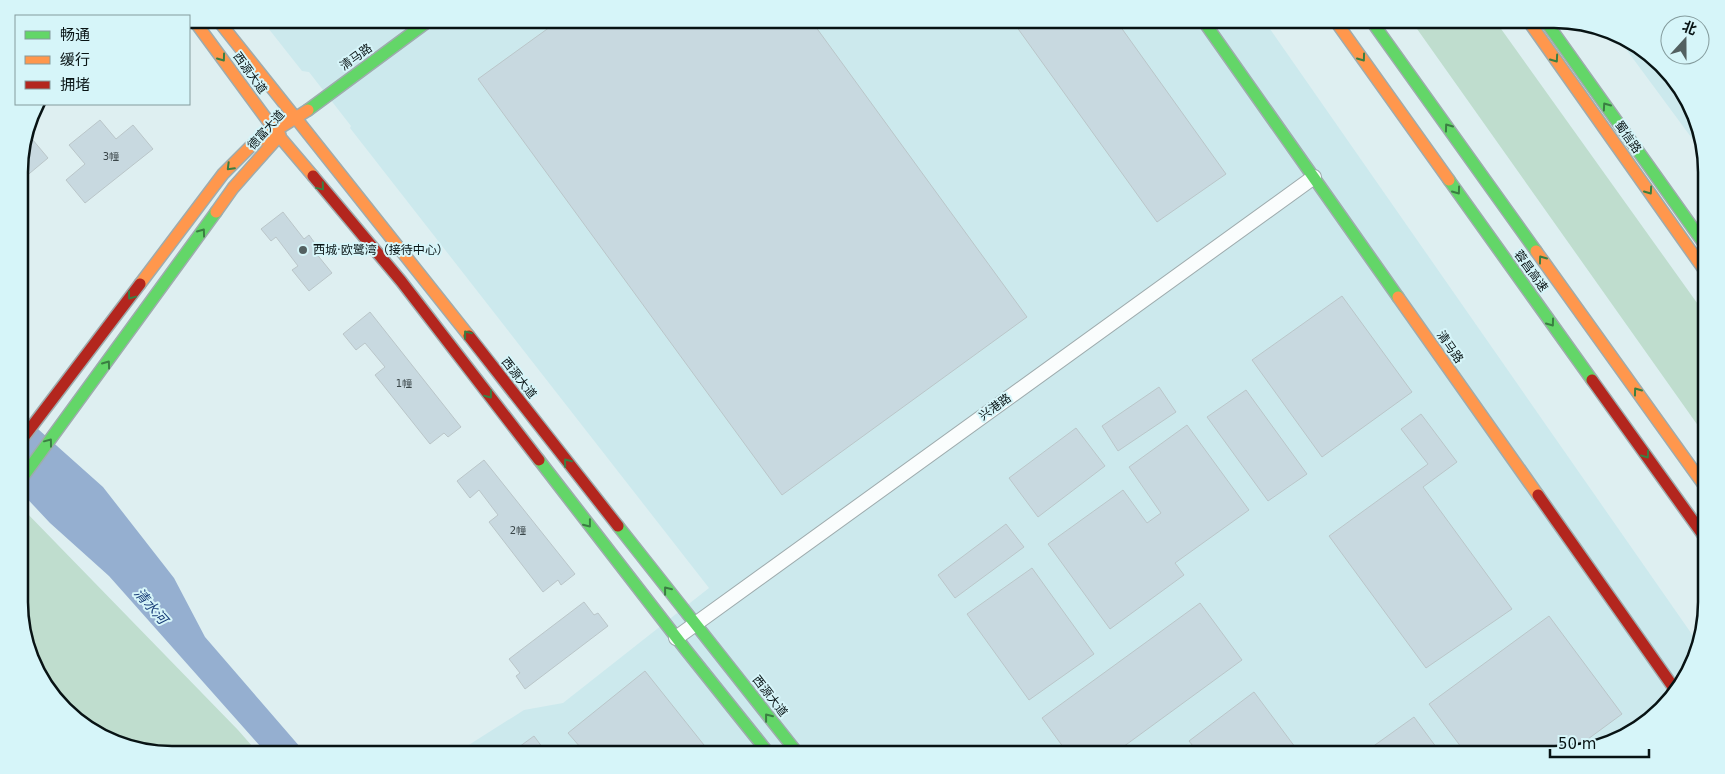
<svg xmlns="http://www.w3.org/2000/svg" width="1725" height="774" viewBox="0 0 1725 774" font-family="'DejaVu Sans','Noto Sans SC',sans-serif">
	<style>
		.built { fill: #cce9ed }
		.green { fill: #bfddce }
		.water { fill: #95afd0 }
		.building { fill: #c8d9e0; stroke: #bac6c9 }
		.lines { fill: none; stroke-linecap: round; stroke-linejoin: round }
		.street-casing { stroke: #9eabad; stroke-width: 16 }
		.fast-casing { stroke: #9eabad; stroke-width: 14 }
		.slow-casing { stroke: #9eabad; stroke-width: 14 }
		.jam-casing { stroke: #9eabad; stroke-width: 14 }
		.street { stroke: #fafdfd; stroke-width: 14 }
		.fast { stroke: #63d668; stroke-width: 11 }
		.slow { stroke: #ff974d; stroke-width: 11 }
		.jam { stroke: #b3261e; stroke-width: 11 }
		.oneway { stroke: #3a7e42 }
		.poi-dot { fill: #536061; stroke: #d6f5f9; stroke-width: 2 }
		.labels { text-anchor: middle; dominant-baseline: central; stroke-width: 4; stroke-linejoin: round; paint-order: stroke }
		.number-label { font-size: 10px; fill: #3a4649 }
		.street-label { font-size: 12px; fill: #081314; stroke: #d6f5f9 }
		.poi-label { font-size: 12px; fill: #081314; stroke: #d6f5f9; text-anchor: start }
		.water-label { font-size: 14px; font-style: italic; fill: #1b3f79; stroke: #d6f5f9 }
		.rim { fill: none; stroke: #081314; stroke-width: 2.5 }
	</style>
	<rect width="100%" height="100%" fill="#deeff1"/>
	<path class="built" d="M261,19h1002l435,624 -3,18 -26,42 -30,26 -76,26h-1110l71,-45 39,-7 146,-115 -359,-460 1,-2 -42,-54 -7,-1z
		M1624,40l51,39 30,73v4l-82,-111z"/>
	<path class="green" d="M1410,19h84l211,295 1,123z
		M20,506l218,224 22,25h-89l-58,-11 -63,-49 -30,-72z"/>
	<path class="water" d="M20,413l83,74 71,91 31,59 102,118h-39l-159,-179 -59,-53 -30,-32z"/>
	<path class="building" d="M561,19h249l217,298 -245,178 -304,-416z
		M1011,19h104l111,155 -69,48z
		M100,120l16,19 17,-14 20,24 -68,54 -19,-23 19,-16 -16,-19z
		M27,133l21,25 -24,20 -5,-6v-11z
		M283,212l21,27 5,-4 10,14 -4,3 17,21 -23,18 -17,-21 6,-4 -22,-29 -5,4 -10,-12z
		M1342,296l70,96 -90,65 -70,-97z
		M370,312l91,115 -13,10 -4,-4 -14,11 -55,-69 10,-8 -20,-24 -9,7 -13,-16z
		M1159,387l17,25 -58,39 -16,-25z
		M1246,390l61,84 -39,27 -61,-84z
		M1421,414l36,48 -34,25 89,122 -86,59 -97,-132 99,-72 -27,-35z
		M1187,425l62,85 -74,53 9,12 -74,54 -62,-85 75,-54 24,33 14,-10 -32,-46z
		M1076,428l29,38 -67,51 -29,-39z
		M484,460l91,114 -14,11 -3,-5 -15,12 -54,-70 9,-7 -19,-25 -9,8 -13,-17z
		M1006,524l18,23 -69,51 -17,-23z
		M1032,568l62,86 -65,46 -62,-86z
		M584,602l10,13 4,-2 10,13 -83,63 -9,-13 4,-3 -11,-14z
		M1200,603l42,57 -130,95h-43l-27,-37z
		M1549,616l73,98 -53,39 -6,2h-96l-38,-51z
		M645,671l67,84h-125l-19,-22z
		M1254,692l47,63h-101l-11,-14z
		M1414,717l28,38h-81z
		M534,736l14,19h-40z"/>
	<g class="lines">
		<defs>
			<path id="street" d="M676,638l638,-461"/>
			<path id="fast" d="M1202,19l196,278
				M1370,19l166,232
				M1544,19l161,226
				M308,110l123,-91
				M1449,180l143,200
				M539,460l147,190 84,105
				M20,481l196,-269
				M618,526l181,229"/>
			<path id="slow" d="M193,19l86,117 34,40
				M217,19l252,317
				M1334,19l115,161
				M1527,19l178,252
				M216,212l17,-24 47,-53
				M1536,251l170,237
				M140,284l83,-110 28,-28 57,-36
				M1398,297l140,198"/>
			<path id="jam" d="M313,176l88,105 138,179
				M469,336l149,190
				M1592,380l114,159
				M20,442l120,-158
				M1538,495l138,196"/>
		</defs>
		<use href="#street" class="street-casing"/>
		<use href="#fast" class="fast-casing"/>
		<use href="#slow" class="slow-casing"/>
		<use href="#jam" class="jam-casing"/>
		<use href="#street" class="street"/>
		<use href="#fast" class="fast"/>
		<use href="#slow" class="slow"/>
		<use href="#jam" class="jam"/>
	</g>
	<defs><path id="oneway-chevron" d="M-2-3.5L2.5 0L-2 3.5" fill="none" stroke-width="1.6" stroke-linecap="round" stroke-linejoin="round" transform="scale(1.25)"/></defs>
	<g class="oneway">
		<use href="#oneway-chevron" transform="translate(222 58) rotate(54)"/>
		<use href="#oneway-chevron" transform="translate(1362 58) rotate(54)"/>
		<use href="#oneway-chevron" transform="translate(1555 59) rotate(55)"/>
		<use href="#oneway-chevron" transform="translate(1606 106) rotate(-125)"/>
		<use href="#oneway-chevron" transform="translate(1448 127) rotate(-126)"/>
		<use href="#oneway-chevron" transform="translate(230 167) rotate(135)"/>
		<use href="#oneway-chevron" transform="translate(321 187) rotate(50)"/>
		<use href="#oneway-chevron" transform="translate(1457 191) rotate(54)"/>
		<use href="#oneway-chevron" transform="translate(1649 191) rotate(55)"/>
		<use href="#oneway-chevron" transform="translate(202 232) rotate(-54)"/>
		<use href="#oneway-chevron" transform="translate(1542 259) rotate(-126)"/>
		<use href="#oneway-chevron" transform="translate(131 296) rotate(127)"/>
		<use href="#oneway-chevron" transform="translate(1551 323) rotate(54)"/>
		<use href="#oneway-chevron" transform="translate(467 334) rotate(-128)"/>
		<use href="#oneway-chevron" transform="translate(107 364) rotate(-54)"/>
		<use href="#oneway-chevron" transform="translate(1637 391) rotate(-126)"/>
		<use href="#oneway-chevron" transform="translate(489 395) rotate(52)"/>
		<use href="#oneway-chevron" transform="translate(49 442) rotate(-53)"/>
		<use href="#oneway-chevron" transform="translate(1646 455) rotate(54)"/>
		<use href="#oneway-chevron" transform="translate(567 462) rotate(-128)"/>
		<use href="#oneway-chevron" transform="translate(588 524) rotate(52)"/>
		<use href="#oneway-chevron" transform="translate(667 590) rotate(-128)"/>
		<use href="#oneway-chevron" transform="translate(768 717) rotate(-128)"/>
	</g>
	<circle class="poi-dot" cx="303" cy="250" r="5"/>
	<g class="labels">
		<g class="number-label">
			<text x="111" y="156">3幢</text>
			<text x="404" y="383">1幢</text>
			<text x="518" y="530">2幢</text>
		</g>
		<g class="street-label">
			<text transform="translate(356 57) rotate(-36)">清马路</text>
			<text transform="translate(250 73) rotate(54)">西源大道</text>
			<text transform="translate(266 130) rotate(-48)">德富大道</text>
			<text transform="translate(1628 137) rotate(55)">蜀信路</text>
			<text transform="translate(1531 271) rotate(54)">蓉昌高速</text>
			<text transform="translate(1450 347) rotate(55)">清马路</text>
			<text transform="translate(519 378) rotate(52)">西源大道</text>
			<text transform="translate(995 407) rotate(-36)">兴港路</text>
			<text transform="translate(770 696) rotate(52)">西源大道</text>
		</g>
		<g class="poi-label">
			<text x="313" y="250">西城·欧鹭湾（接待中心）</text>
		</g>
		<g class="water-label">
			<text transform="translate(151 606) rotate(49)">清水河</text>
		</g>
	</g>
	<path d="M0 0H1725V774H0ZM172 28H1554A144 144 0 0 1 1698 172V602A144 144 0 0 1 1554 746H172A144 144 0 0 1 28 602V172A144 144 0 0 1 172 28Z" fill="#d6f5f9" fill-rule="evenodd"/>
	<path class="rim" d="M172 28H1554A144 144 0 0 1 1698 172V602A144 144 0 0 1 1554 746H172A144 144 0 0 1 28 602V172A144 144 0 0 1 172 28Z"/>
	<rect x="15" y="15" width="175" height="90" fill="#d6f5f9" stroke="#849b9d"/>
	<rect x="25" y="31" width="25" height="8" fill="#63d668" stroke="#849b9d"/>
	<text x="60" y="40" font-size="15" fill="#081314">畅通</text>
	<rect x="25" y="56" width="25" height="8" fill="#ff974d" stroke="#849b9d"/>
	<text x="60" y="65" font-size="15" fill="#081314">缓行</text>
	<rect x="25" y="81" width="25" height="8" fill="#b3261e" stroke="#849b9d"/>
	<text x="60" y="90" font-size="15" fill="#081314">拥堵</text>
	<g transform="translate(1685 40) rotate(21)"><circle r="24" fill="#d6f5f9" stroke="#849b9d"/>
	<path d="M0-4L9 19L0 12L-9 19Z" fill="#536061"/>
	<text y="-8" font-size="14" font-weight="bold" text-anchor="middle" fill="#081314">北</text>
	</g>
	<path d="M1550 749v8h99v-8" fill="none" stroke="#081314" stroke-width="2.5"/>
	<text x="1558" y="749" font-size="15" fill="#081314" stroke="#d6f5f9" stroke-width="4" paint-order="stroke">50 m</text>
</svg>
